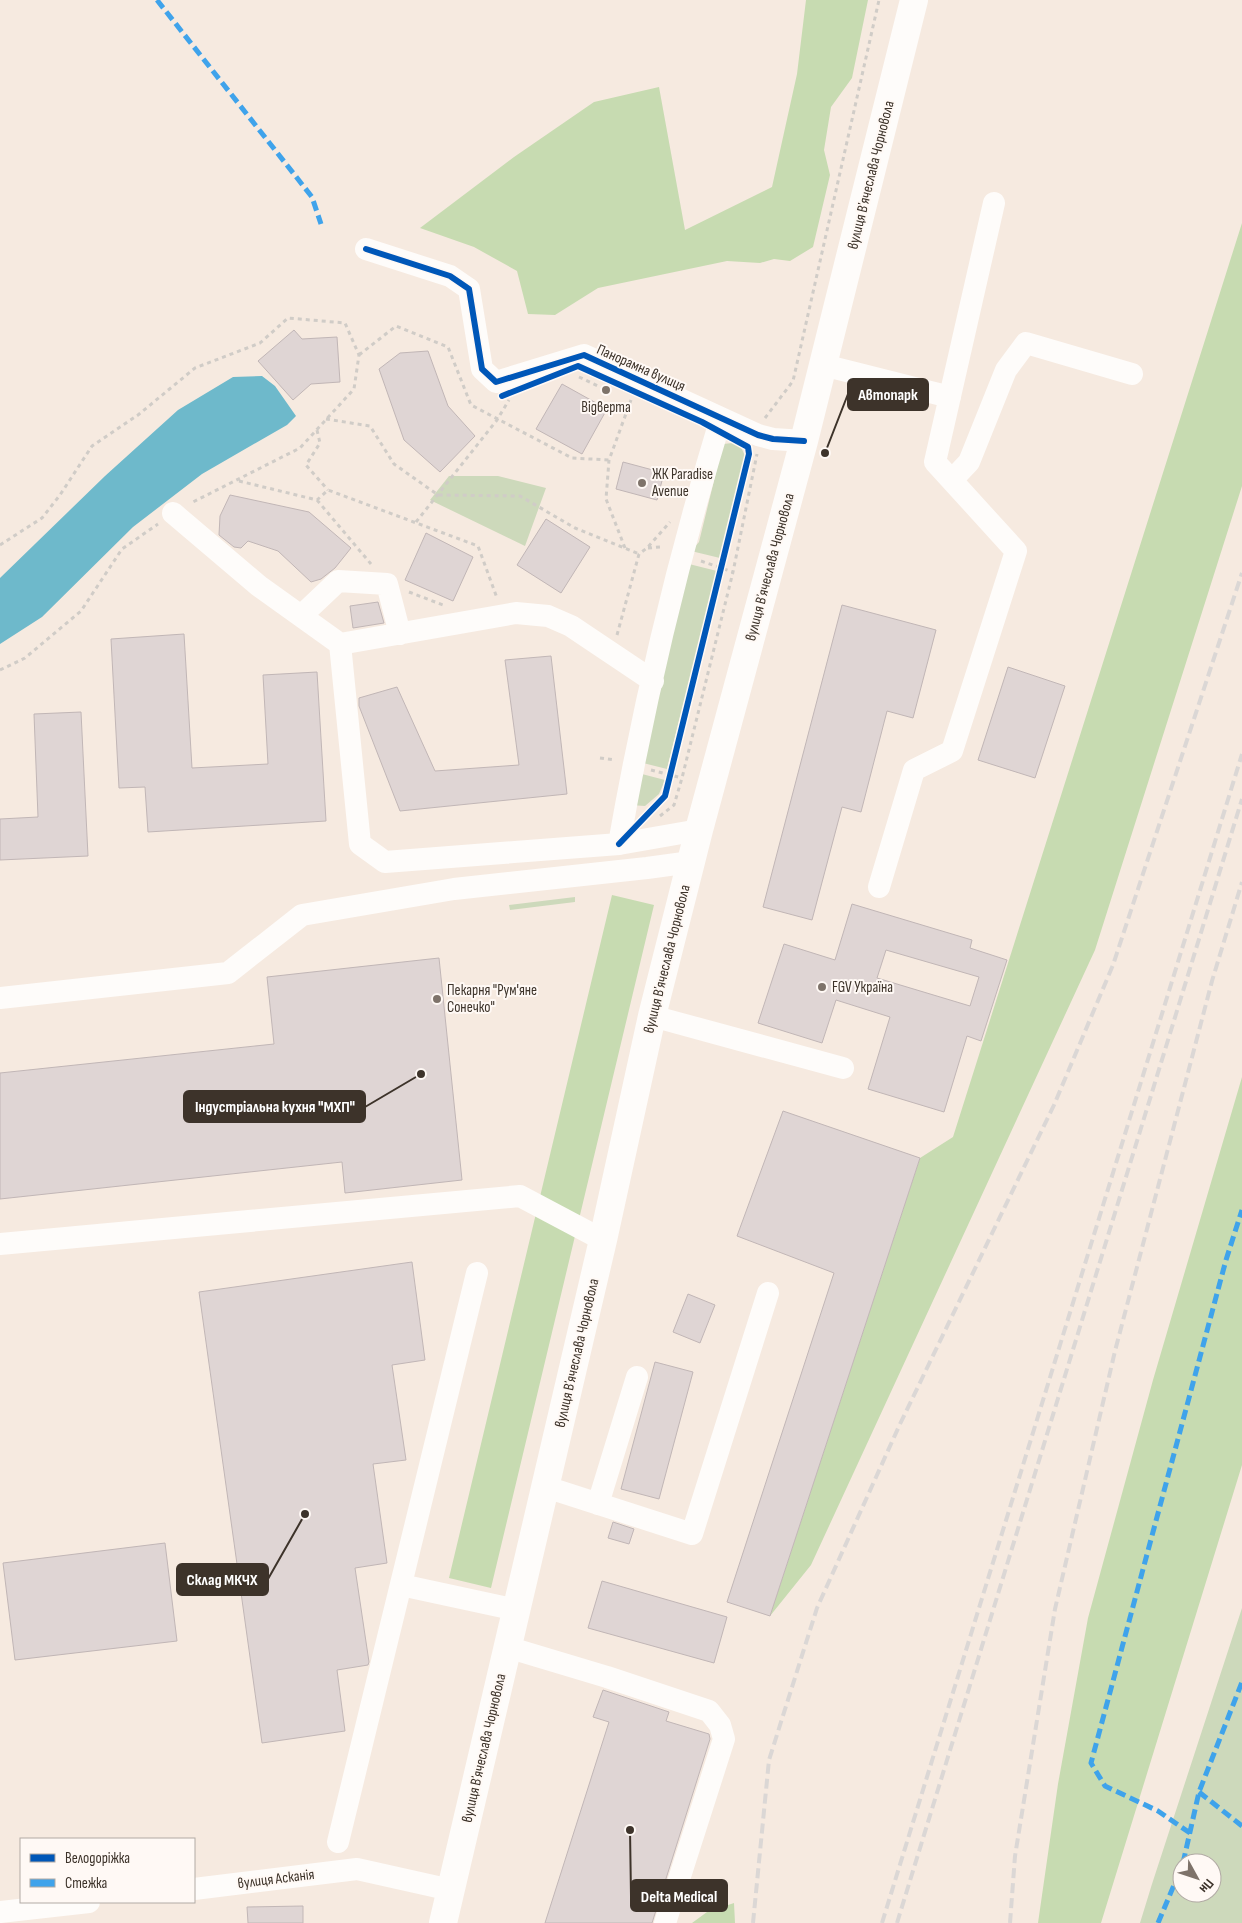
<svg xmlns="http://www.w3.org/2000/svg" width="1242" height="1923" viewBox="0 0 1242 1923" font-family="'Sofia Sans Condensed',sans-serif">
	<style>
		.green { fill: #cdd9bb; fill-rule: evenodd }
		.forest { fill: #c7dbb1 }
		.water { fill: #6eb9cb }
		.building { fill: #dfd5d4; stroke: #c1b6b6; fill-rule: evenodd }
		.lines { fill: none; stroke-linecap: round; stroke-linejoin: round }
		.path { stroke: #d0ccc7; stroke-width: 3; stroke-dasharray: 4 4; stroke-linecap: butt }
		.minor { stroke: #fefcfa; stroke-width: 22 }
		.major { stroke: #fefcfa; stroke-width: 28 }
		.rail { stroke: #dbd7d5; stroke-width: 4; stroke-dasharray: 10 5; stroke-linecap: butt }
		.quiet { stroke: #3fa3eb; stroke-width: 5; stroke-dasharray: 10 5; stroke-linecap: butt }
		.cycleway-casing { stroke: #fff9f5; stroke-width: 9 }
		.cycleway { stroke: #0057b8; stroke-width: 6 }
		.poi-dot { fill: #7e736a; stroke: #fff9f5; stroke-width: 2 }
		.labels { text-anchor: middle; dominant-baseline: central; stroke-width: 4; stroke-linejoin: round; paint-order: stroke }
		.street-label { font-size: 15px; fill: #3d332a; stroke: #fff9f5 }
		.poi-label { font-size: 15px; fill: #3d332a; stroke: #fff9f5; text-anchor: start }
		.leader { fill: none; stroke: #3d332a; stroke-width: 2 }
		.callout-dot { fill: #3d332a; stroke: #fff9f5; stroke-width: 2 }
		.callout { fill: #3d332a; stroke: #3d332a; stroke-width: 2 }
		.callout-label { font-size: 16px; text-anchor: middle; font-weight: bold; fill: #fff }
	</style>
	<rect width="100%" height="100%" fill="#f6eae0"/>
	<path class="green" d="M733,443l8,4 4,9 -25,102 -29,-7 8,-9 24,-98z
		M449,476h49l48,12 -21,58 -95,-46z
		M689,564l28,7 -50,198 -28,-7z
		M638,773l27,7 -6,14 -14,12 -15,-1z
		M575,897v5l-65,8 -1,-5z
		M1242,1608v315h-102l12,-39zM1182,1863h30v30h-30z"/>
	<path class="forest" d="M806,0h62l-16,78 -21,29 -7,43 6,25 -17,72 -23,14 -16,-2 -14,4 -33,-2 -129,27 -43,27 -27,-1 -11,-43 -43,-24 -54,-19 94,-71 80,-55 65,-15 26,143 87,-43 25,-113z
		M1242,223v263l-147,464 -284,615 -41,51 150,-458 33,-21z
		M612,895l42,10 -163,683 -42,-10z
		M1242,1077v388l-141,458h-63l20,-139 30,-166 65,-238z
		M734,1903l1,20h-43l15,-11z"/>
	<path class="water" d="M262,376l13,10 21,30 -9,9 -85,49 -69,53 -91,90 -42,27v-66l105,-102 73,-66 55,-33z"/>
	<path class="building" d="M294,330l8,9 35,-2 3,45 -29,2 -18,16 -35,-39z
		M428,351l20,55 27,30 -35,36 -36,-32 -25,-71 21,-16z
		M562,384l45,25 -25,45 -46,-25z
		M623,462l41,11 -7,27 -41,-11z
		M230,495l79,17 42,36 -16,20 -14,11 -10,3 -33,-31 -30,-10 -7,7 -7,-1 -15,-12 1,-19z
		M546,519l44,28 -29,46 -44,-28z
		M426,533l47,24 -20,44 -48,-21z
		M378,602l6,21 -31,5 -3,-22z
		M842,605l94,25 -23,88 -26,-7 -26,101 -19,-5 -30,113 -49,-13z
		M184,634l8,134 76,-4 -5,-89 54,-3 9,149 -178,11 -3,-45 -26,1 -8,-149z
		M551,656l16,138 -167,17 -41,-105v-8l38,-11 38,84 84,-6 -14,-105z
		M1008,667l57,19 -30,92 -57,-18z
		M81,712l7,144 -88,4v-41l38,-2 -4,-103z
		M852,904l120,36 -2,8 37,12 -26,81 -14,-5 -23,76 -76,-23 22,-72 -54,-17 -14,43 -64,-20 26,-79 51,16zM886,950l93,27 -9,29 -93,-28z
		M439,958l23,222 -117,13 -3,-31 -342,37v-126l274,-29 -7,-67z
		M783,1111l137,47 -150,458 -43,-14 107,-329 -97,-37z
		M412,1262l13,98 -33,5 14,95 -33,4 14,99 -32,5 14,94 -1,3 -31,5 8,61 -83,12 -63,-451z
		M688,1294l27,11 -15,38 -27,-11z
		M655,1362l38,10 -34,127 -38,-10z
		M613,1522l21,7 -5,15 -21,-6z
		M165,1543l12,98 -162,19 -12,-97z
		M602,1581l125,36 -13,46 -126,-35z
		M603,1690l66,22 -3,9 43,13 1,5 -58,184h-107l64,-201 -16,-5z
		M303,1906v17h-55l-1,-16z"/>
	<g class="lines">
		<path class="path" d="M359,355l37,-29 52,21 23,58 101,53 37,2
			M579,377l19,9
			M765,418l28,-37 86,-381
			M326,419l44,7 24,38 44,31 82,1 55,32 64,26
			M317,430l3,13 -14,22 22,25
			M239,481l78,19 11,-10 150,56 19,52
			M317,500l54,64
			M416,522l81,-102 12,-20
			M0,545l42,-27 18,-23 32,-49 46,-31 57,-47 65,-25 28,-25 57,5 14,32 -5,34 -54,59 -109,55
			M625,548l-19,-49 3,-39 22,-60
			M648,548l12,-1
			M701,561l32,11
			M409,592l34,13
			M617,635l22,-81 8,-6 23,-26
			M0,670l25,-12 56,-47 41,-62 36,-25
			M600,758l15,2
			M651,770l31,8
			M660,816l14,-11 8,-27 51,-206 24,-118"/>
		<path class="minor" d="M366,249l84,27 19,13 13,80 14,13 88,-27 174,80 15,4 31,2
			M823,365l127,32
			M952,480l17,-18 37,-92 20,-27 106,31
			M173,513l86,73 81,58 176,-31 32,3 23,10 82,55
			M301,616l37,-35 49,3 13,50
			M340,644l20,200 25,18 234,-18
			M699,830l-80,14c25,-143 60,-288 102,-426
			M879,887l35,-117 38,-19 64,-200 -81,-89 59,-259
			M0,998l228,-25 74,-58 152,-26 193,-21 44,-6
			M652,1016l191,52
			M0,1244l520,-48 83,44
			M546,1487l146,47 76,-241
			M598,1504l39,-127
			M401,1585l116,25
			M507,1647l100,30 102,34 11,14 4,14 -59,184
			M338,1842l139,-569
			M194,1889l163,-20 94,21
			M0,1912l89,-10"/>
		<path class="major" d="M443,1923l160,-683 49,-224 47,-186 105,-389 110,-441"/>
		<path class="rail" d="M753,1923l16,-163 48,-152 83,-184 154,-319 59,-140 129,-392
			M882,1923l360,-1169
			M897,1923l345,-1124
			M1010,1923l5,-67 40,-247 60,-258 97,-370 30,-99"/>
		<path class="quiet" d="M157,0l155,197 9,27
			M1199,1792l43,34
			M1190,1833l-32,-22 -53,-25 -14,-23 135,-503 16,-50
			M1183,1863l16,-71 43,-110
			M1158,1923l24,-57"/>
		<defs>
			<path id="cycleway" d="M366,249l84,27 19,13 13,80 14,13 88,-27 174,80 15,4 31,2
				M502,396l76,-30 124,56 46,25 1,7 -84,342 -46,48"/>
		</defs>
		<use href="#cycleway" class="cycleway-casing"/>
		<use href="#cycleway" class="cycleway"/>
	</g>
	<g class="poi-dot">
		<circle cx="606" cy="390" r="5"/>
		<circle cx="642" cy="483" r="5"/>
		<circle cx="822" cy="987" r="5"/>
		<circle cx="437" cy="999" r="5"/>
	</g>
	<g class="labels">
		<g class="street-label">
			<text transform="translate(871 175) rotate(-76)">вулиця Вʼячеслава Чорновола</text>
			<text transform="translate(641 368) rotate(24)">Панорамна вулиця</text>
			<text transform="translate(770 567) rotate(-75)">вулиця Вʼячеслава Чорновола</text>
			<text transform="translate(667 959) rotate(-76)">вулиця Вʼячеслава Чорновола</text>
			<text transform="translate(577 1353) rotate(-77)">вулиця Вʼячеслава Чорновола</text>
			<text transform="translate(484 1748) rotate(-77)">вулиця Вʼячеслава Чорновола</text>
			<text transform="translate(276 1879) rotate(-7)">вулиця Асканія</text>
		</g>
		<g class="poi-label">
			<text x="606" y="407" text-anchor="middle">Відверта</text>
			<text x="652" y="474">ЖК Paradise<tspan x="652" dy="17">Avenue</tspan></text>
			<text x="832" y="987">FGV Україна</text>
			<text x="447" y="990">Пекарня "Рум'яне<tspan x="447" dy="17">Сонечко"</tspan></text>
		</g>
	</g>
	<path class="leader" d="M825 453L848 394M421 1074L365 1107M305 1514L268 1579M630 1830L631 1896"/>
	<g class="callout-dot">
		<circle cx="825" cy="453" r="5"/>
		<circle cx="421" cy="1074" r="5"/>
		<circle cx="305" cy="1514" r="5"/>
		<circle cx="630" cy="1830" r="5"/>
	</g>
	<g class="callout">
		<rect x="848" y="379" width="80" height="31" rx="5"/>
		<rect x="184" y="1091" width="181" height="31" rx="5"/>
		<rect x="177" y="1564" width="91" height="31" rx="5"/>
		<rect x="631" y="1880" width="96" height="31" rx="5"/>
	</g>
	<g class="callout-label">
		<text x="888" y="400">Автопарк</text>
		<text x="275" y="1112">Індустріальна кухня "МХП"</text>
		<text x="222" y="1585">Склад МКЧХ</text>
		<text x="679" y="1902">Delta Medical</text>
	</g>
	<rect x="20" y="1838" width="175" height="65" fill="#fff9f5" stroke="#b1aaa4"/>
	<rect x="30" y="1854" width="25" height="8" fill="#0057b8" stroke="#b1aaa4"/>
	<text x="65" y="1863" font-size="15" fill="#3d332a">Велодоріжка</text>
	<rect x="30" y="1879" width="25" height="8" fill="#3fa3eb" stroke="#b1aaa4"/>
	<text x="65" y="1888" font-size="15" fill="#3d332a">Стежка</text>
	<g transform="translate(1197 1878) rotate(130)"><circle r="24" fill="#fff9f5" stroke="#b1aaa4"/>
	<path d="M0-4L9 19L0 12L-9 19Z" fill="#7e736a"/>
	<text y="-8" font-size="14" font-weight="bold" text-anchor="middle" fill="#3d332a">Пн</text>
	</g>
</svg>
